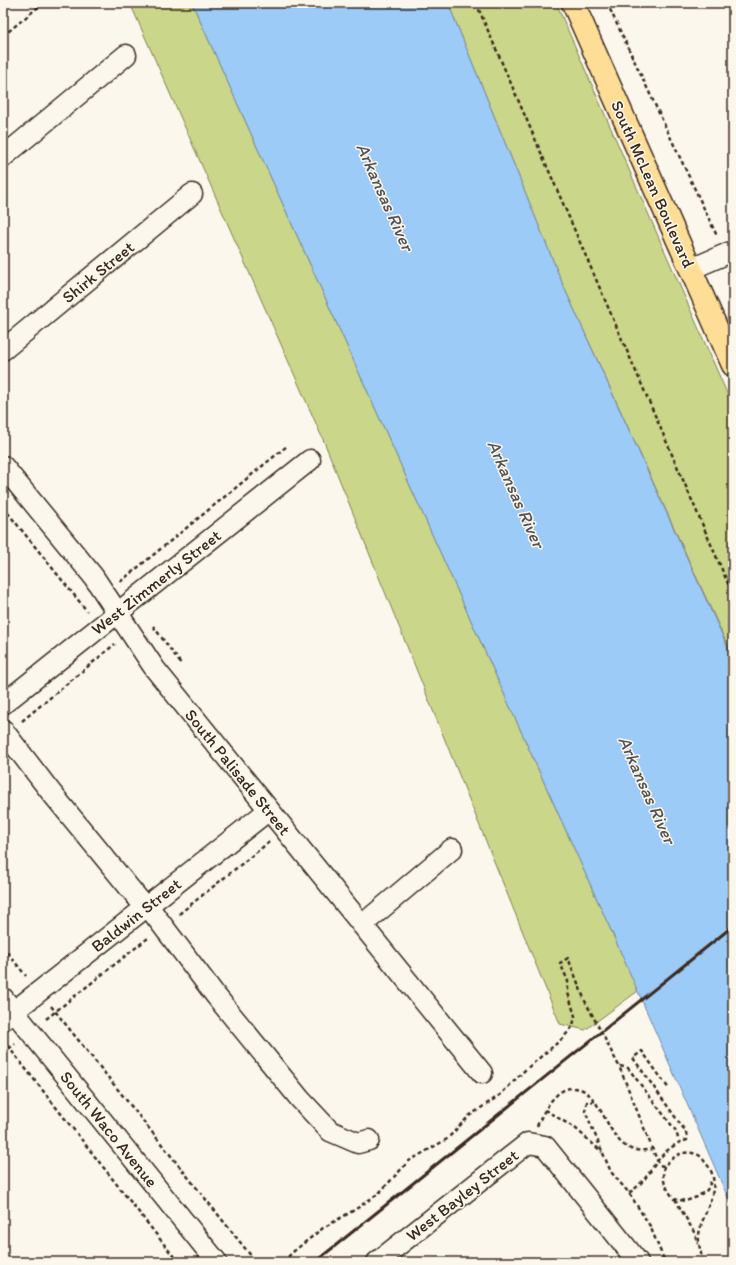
<svg xmlns="http://www.w3.org/2000/svg" width="736" height="1265" viewBox="0 0 736 1265" font-family="Itim,sans-serif">
	<style>
		.green { fill: #cad68a; stroke: #828054 }
		.water { fill: #9dcbf8; stroke: #768ba1 }
		.lines { fill: none; stroke-linecap: round; stroke-linejoin: round }
		.minor-casing { stroke: #3b2a1e; stroke-width: 23 }
		.major-casing { stroke: #3b2a1e; stroke-width: 25 }
		.path { stroke: #3b2a1e; stroke-width: 2.5; stroke-dasharray: 4 3; stroke-linecap: butt }
		.minor { stroke: #fbf7ec; stroke-width: 20 }
		.major { stroke: #fedd96; stroke-width: 22 }
		.rail { stroke: #3b2a1e; stroke-width: 3 }
		.labels { text-anchor: middle; dominant-baseline: central; stroke-width: 3; stroke-linejoin: round; paint-order: stroke }
		.street-label { font-size: 17px; fill: #3b2a1e; stroke: #fbf7ec }
		.water-label { font-size: 18px; font-style: italic; fill: #545254; stroke: #fbf7ec }
	</style>
	<rect width="100%" height="100%" fill="#fbf7ec"/>
	<filter id="ink" filterUnits="userSpaceOnUse"><feTurbulence type="fractalNoise" baseFrequency=".025" numOctaves="2"/><feDisplacementMap in="SourceGraphic" scale="8" xChannelSelector="R" yChannelSelector="G"/><feConvolveMatrix kernelMatrix="1 2 1 2 8 2 1 2 1" color-interpolation-filters="sRGB"/></filter>
	<g filter="url(#ink)">
		<path class="green" d="M130,3h62l422,934 24,54 -53,39 -25,-6 -235,-580z
			M448,3h108l177,404v250l-170,-372z"/>
		<path class="water" d="M192,3h256l115,282 170,374v550l-119,-272z"/>
		<g class="lines">
			<defs>
				<path id="minor" d="M3,157l123,-102
					M691,269l42,-18
					M3,350l189,-156
					M3,466l90,110 62,93 327,404
					M3,704l307,-244
					M3,730l47,61 95,116
					M147,905l69,91 84,103 30,32 28,12 11,-3
					M362,925l90,-76
					M3,998l213,263
					M3,1020l266,-210
					M377,1262l151,-119 17,3 93,116"/>
				<path id="major" d="M573,3l160,362"/>
			</defs>
			<use href="#minor" class="minor-casing"/>
			<use href="#major" class="major-casing"/>
			<path class="path" d="M476,3l257,592
				M607,3l110,233
				M3,36l40,-33
				M3,507l84,104
				M120,582l167,-136
				M153,626l29,39
				M22,721l93,-77
				M179,914l90,-72
				M3,947l23,29
				M51,1006l205,256
				M46,1019l102,-81
				M3,1040l175,222
				M3,1053l12,-9
				M620,1066l8,2 48,63 3,11
				M595,1101l-8,1 -2,9 26,61 18,21 21,33 15,36
				M545,1110l30,18 27,24
				M537,1126c7,-15 18,-38 36,-38 27,-1 33,50 56,60 7,4 17,2 24,1
				M664,1166c-3,15 2,21 10,33l12,2 11,-4 10,-7 5,-11
				M629,1193c26,-17 25,-43 58,-53l-1,-8 -53,-74 9,-7 27,38
				M675,1199l19,33 4,12
				M283,1262l11,-11 29,-23 33,-19 23,-16 30,-32 38,-22 22,-23 31,-21 25,-25 38,-32 10,-12 2,-10 -7,-23v-12l-8,-18 8,-5 17,43 34,65 40,99 5,1c10,-9 18,-17 32,-12 4,1 7,5 9,8 21,23 -3,49 -6,73 -1,9 2,18 4,27"/>
			<use href="#minor" class="minor"/>
			<use href="#major" class="major"/>
			<path class="rail" d="M315,1262l418,-336"/>
		</g>
	</g>
	<g class="labels">
		<g class="street-label">
			<text transform="translate(653 184) rotate(66)">South McLean Boulevard</text>
			<text transform="translate(98 272) rotate(-39)">Shirk Street</text>
			<text transform="translate(156 582) rotate(-38)">West Zimmerly Street</text>
			<text transform="translate(238 772) rotate(51)">South Palisade Street</text>
			<text transform="translate(136 915) rotate(-38)">Baldwin Street</text>
			<text transform="translate(109 1129) rotate(51)">South Waco Avenue</text>
			<text transform="translate(462 1195) rotate(-38)">West Bayley Street</text>
		</g>
		<g class="water-label">
			<text transform="translate(385 197) rotate(66)">Arkansas River</text>
			<text transform="translate(516 494) rotate(66)">Arkansas River</text>
			<text transform="translate(647 790) rotate(66)">Arkansas River</text>
		</g>
	</g>
	<rect width="736" height="1265" fill="none" stroke="#fbf7ec" stroke-width="16"/>
	<rect x="8" y="8" width="720" height="1249" fill="none" stroke="#3b2a1e" stroke-width="1.5" filter="url(#ink)"/>
</svg>
